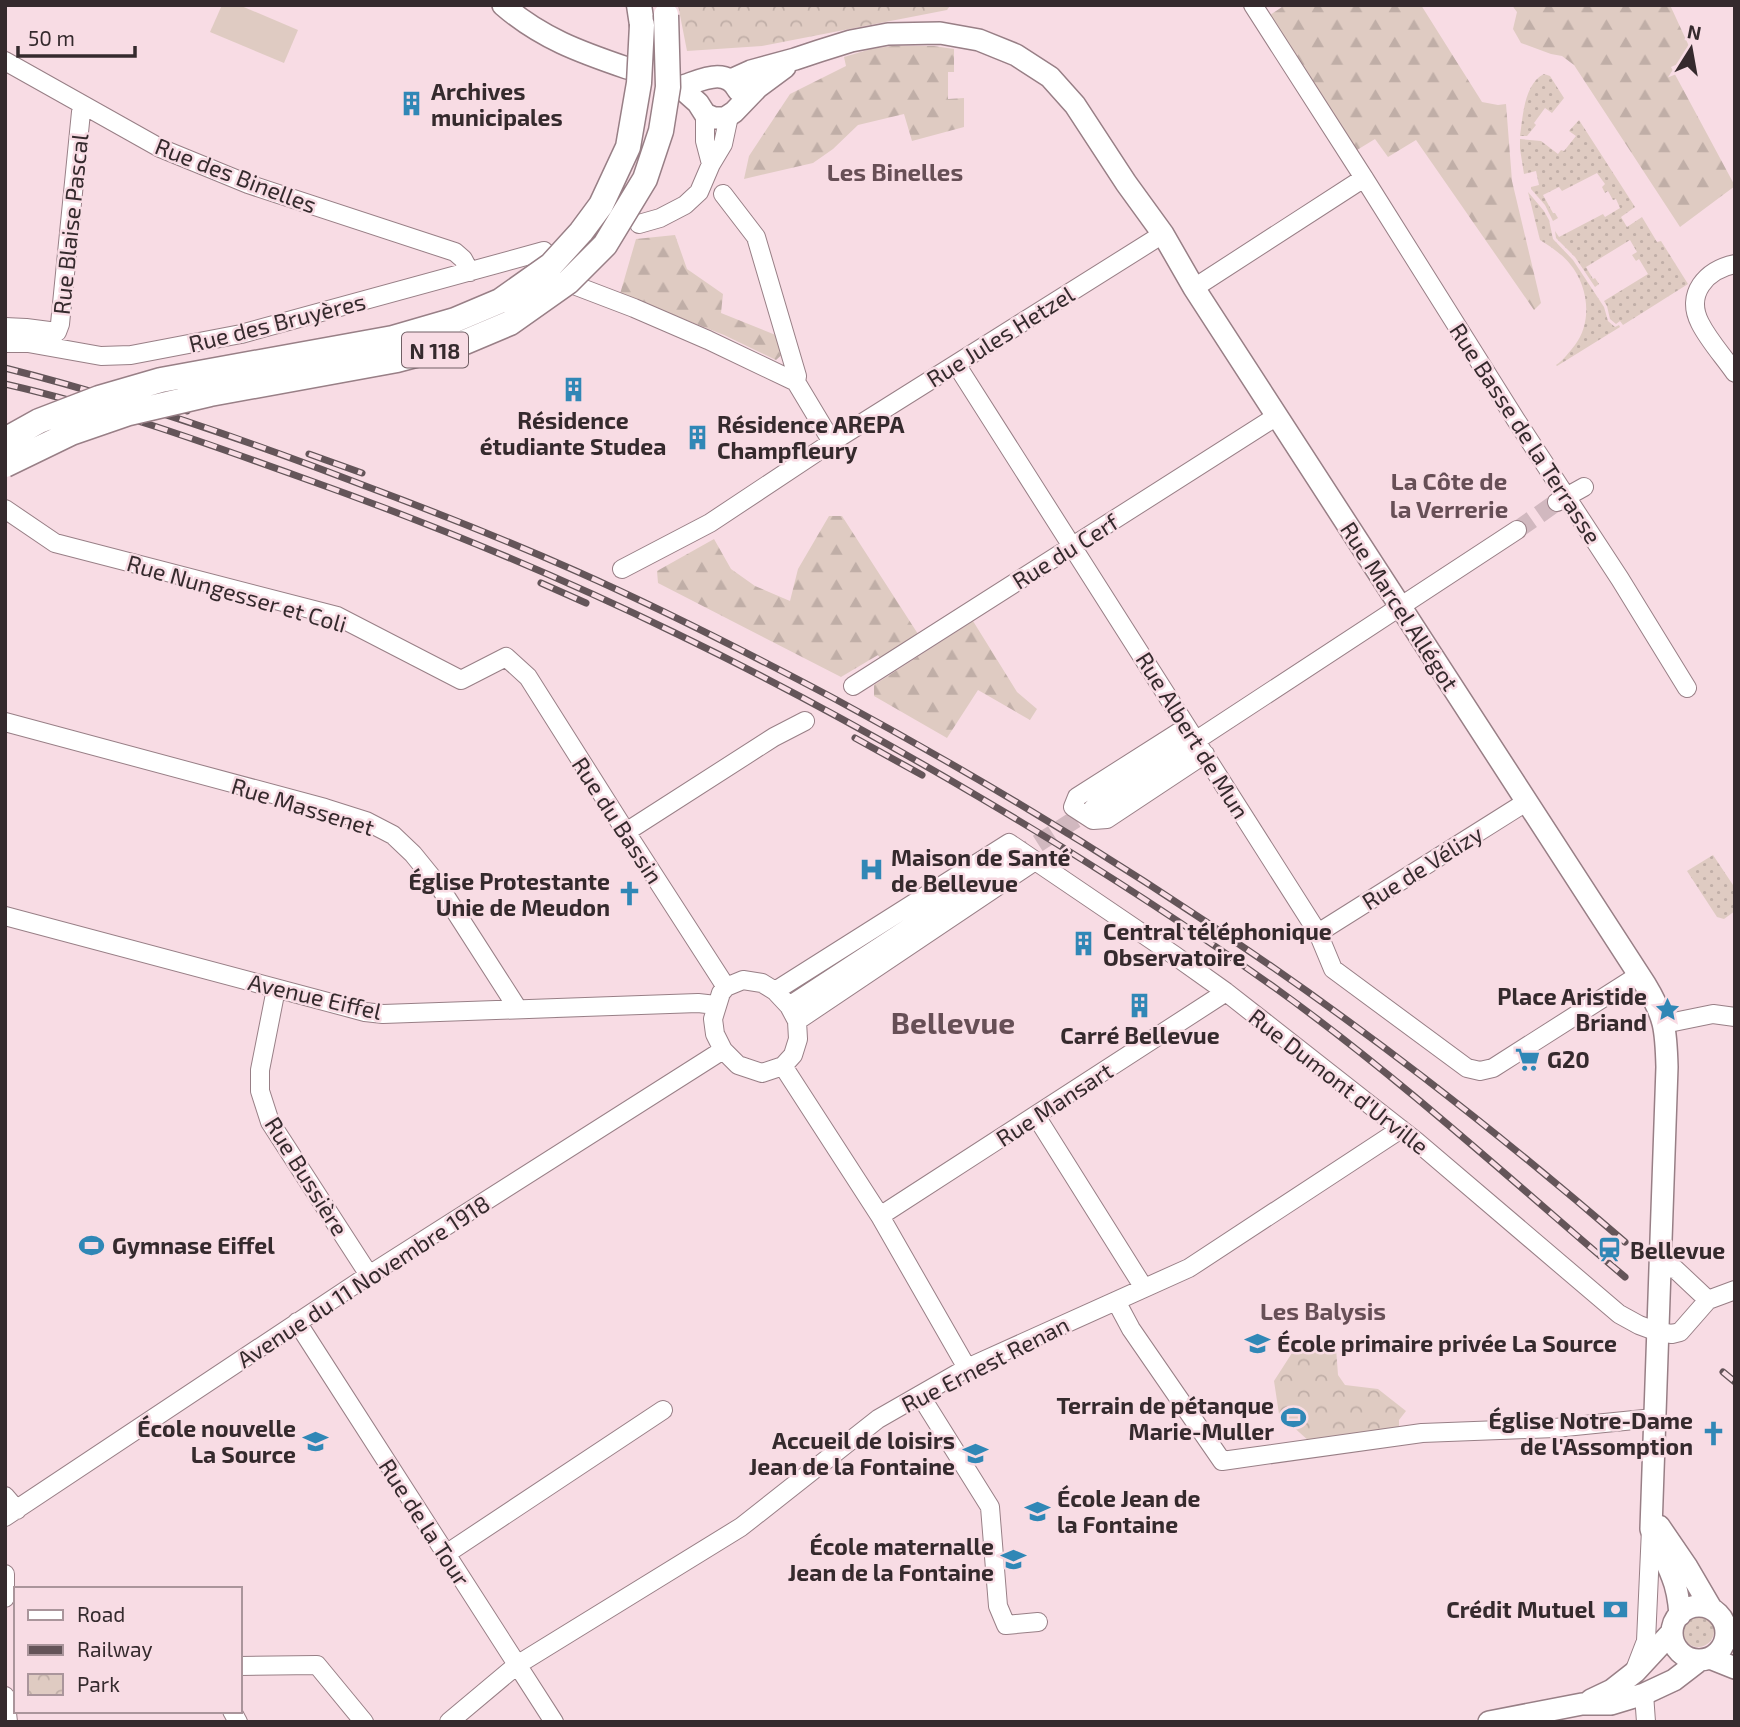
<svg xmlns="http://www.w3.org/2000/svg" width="1740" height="1727" viewBox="0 0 1740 1727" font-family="'Exo 2',sans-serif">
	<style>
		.grass { fill: url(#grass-dots) }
		.forest { fill: url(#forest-firs) }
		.park { fill: url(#park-crowns) }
		.pitch { fill: #dfcbc2 }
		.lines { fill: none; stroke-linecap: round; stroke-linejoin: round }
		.minor-tunnel { stroke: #d1b8bf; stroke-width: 18; stroke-dasharray: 18 9; stroke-linecap: butt }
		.minor-casing { stroke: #987f86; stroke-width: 20 }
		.major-casing { stroke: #987f86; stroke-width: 24 }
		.highway-casing { stroke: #987f86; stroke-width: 27 }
		.minor { stroke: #fff; stroke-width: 18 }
		.major { stroke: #fff; stroke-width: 21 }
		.highway { stroke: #fff; stroke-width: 24 }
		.rail-casing { stroke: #645559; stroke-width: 7 }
		.rail { stroke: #f8dce4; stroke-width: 4.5; stroke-dasharray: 13; stroke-linecap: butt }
		.highway-bridge-casing { stroke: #987f86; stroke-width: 27; stroke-linecap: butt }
		.highway-bridge { stroke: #fff; stroke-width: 24 }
		.labels { text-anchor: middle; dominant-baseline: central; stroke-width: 5; stroke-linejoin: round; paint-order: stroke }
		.shield { fill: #f8dce4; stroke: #705f64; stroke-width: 2 }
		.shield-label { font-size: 21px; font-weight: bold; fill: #352a2d }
		.poi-label { font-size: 23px; font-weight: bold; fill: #352a2d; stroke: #f8dce4; text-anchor: start }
		.street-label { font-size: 23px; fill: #352a2d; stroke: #f8dce4 }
		.neighbourhood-label { font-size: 24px; font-weight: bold; fill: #674f56; stroke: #f8dce4 }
		.district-label { font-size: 30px; font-weight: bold; fill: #674f56; stroke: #f8dce4 }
	</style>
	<defs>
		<pattern id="grass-dots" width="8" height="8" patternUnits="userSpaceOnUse" patternTransform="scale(1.75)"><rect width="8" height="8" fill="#dfcbc2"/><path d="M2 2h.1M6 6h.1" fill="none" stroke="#c0aea7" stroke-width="1.8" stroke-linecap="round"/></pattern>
		<pattern id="forest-firs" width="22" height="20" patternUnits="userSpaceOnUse" patternTransform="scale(1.75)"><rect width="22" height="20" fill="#dfcbc2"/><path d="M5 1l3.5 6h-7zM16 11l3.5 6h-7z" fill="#c0aea7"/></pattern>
		<pattern id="park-crowns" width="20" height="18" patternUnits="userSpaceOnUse" patternTransform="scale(1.75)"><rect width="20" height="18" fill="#dfcbc2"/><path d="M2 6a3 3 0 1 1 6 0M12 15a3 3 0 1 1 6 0" fill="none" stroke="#c0aea7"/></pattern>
	</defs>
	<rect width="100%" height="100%" fill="#f8dce4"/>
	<path class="grass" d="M1544,74l6,2 14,22 -12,15 -7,-5 -11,15 2,2 -9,11h-7c3,-20 4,-52 24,-62z
		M1579,120l56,87 -14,10 6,10 15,-10 15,25 4,-1 27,43 -65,41 -3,-4 -4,3 -6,-5 -3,-13 -3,-5 44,-27 -9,-15 -3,2 -4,-6 5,-3 -7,-12 -44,27 7,12 2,-1 4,6 -4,3 -20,-30 -19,-19 -1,-7 4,6 44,-23 2,3 15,-9 -4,-9 -3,1 -5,-9 -3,2 -3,-6 3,-3 -8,-11 -35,18 -3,-4 -16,8 10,18h2l3,5 -5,3 -8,-16 -14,-16v-2l8,-2 -3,-14 -12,3 -4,-25v-10l21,2 17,13 3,-4 3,1 12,-15 -7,-5z
		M1528,192l16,19 5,9 4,19 20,21 31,47 4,14 7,6 4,-2 1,2 -63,39 -1,-1c8,-5 13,-13 19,-20 18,-24 13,-59 -5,-81 -8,-10 -19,-17 -30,-24z
		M1713,855l22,33v23l-11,8 -7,-2 -30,-46z
		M1682 1631a16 16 0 1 1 32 0a16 16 0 1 1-32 0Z"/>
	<path class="forest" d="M1285,5h136l61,97 16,3 8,-1 6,77 29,122 -7,7 -118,-170 -28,17 -13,-18 -18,11 -87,-135z
		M1512,5h158l24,52 -23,10 64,119 -55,41 -106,-162 -12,-9 -11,-2 -30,-11 -8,-14 4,-17z
		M892,46h42l20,3v23h-6v27l16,-1v29l-52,14 -8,-27 -46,11 -25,24 -20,14 -69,16 5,-23 41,-62 56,-28 -2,-9 27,-8z
		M675,235l12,34 36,25 -2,19 62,25 4,12 -11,10 -52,-25 -104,-41 16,-55z
		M829,516h13l76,118 -37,25 -3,-4 -37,22 -183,-94 -1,-12 57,-32 17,30 24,17 35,15 8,-32z
		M973,621l44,71 20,17 -7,11 -52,-30 -31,48 -73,-42v-11z"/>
	<path class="park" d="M678,5h272l-3,5 -185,36 -75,5z
		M1336,1348l2,27 7,10 33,4 28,22 -7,9v9l-89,13 -31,-28 -5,-33 18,-28z"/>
	<path class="pitch" d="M222,5h17l59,25 -14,33 -74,-31z"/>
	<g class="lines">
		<path class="minor-tunnel" d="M1517,530l40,-28
			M1015,858l78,-50"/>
		<defs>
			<path id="minor" d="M1253,5l111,173 152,242 104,159 67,109
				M5,61l155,87 88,36 207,68 8,7 7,13
				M705,114v27l6,23
				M723,194l33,43 41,139 -1,6
				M639,224l21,-6 25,-13 14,-13 12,-28 12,-20 6,-28
				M1735,264c-29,6 -50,30 -35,59 9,18 24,34 35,50
				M558,279l76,29 74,32 88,42 36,60
				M1194,288l170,-110
				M5,327l21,1 31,4 3,-8 21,-212 3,-6
				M5,343h23l73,13 30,-1 110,-21 303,-83
				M956,364l362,569 15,36 134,99 13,3 13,-3 146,-93
				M1557,502l27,-15
				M5,509l50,34 282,73 124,64 45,-23 22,20 98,155 100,155
				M622,569l88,-46 122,-81 331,-208
				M853,686l424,-270
				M5,722l320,86 41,13 27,14 20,19 26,32 79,123
				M1187,727l-110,70 -4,10 20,13 14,-1 98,-65
				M1093,808l424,-278
				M626,832l148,-95 31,-16
				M5,916l360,96 18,2 315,-11 18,2
				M1318,933l208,-131
				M743,980l19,3 13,8 14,15 8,15 1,18 -5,16 -10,11 -21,7 -24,-8 -15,-15 -8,-16 -2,-15 8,-26 5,-6z
				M276,989l-16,81v21l10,31 99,153
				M775,991l234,-148 165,112 52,37 190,149 203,173 20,11 19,7 14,2 8,-2 28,-32 27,-10
				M789,1006l226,-148
				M797,1021l238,-160
				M1664,1024l49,-10 22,3
				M783,1066l97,150 87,152
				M1036,1116l108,172
				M880,1216l346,-224
				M1660,1267l15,2 33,31
				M1116,1301l15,28 91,132 200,-28 133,-5 99,-10
				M297,1322l257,400
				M920,1395l70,112 8,99 8,19 32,-3
				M5,1496l12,14
				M5,1517l364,-242 354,-225
				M446,1554l217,-144
				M5,1574v24
				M240,1666l77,-1 47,57
				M1636,1667l10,-26 5,-112
				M1644,1694l2,28
				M5,1696l3,26
				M232,1711l6,11
				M449,1722l68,-57 224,-138 137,-108 89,-51 222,-100 212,-139"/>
			<path id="major" d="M503,5c38,33 77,47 124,63
				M731,80l20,-9 44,-12 24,-8 32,-10 37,-7 52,-1 39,7 37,15 34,22 25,28 51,78 37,51 31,54 451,696c20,33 21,45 22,83l-16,462c6,16 15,31 21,47 5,12 7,25 8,39
				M680,87l18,16 7,11 9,4h11l9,-6 24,-25 27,-20
				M680,87c20,-6 46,-21 58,3
				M1659,1526l28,41 24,41
				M1672 1633a27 27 0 1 1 54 0a27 27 0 1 1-54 0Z
				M1710,1658l25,10
				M1591,1700l21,-10 23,-18 37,-40
				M1489,1722l93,-18h29l33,-10 30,-14 26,-20"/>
			<path id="highway" d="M639,5l3,20"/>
		</defs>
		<use href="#minor" class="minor-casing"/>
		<use href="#major" class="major-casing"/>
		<use href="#highway" class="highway-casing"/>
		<use href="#minor" class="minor"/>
		<use href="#major" class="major"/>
		<use href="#highway" class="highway"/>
		<defs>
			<path id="rail" d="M5,368c124,31 244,73 363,119 70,26 140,54 208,84 88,39 174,83 259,128 205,111 403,236 588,378 69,53 136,108 202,165
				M5,384c101,23 198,58 295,93 127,45 252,96 373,155 104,50 206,106 306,165 102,60 202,124 299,193 122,88 233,190 347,287
				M110,386l35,10 42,15
				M309,454l53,19
				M541,583l45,20
				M855,738l67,37
				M1723,1372l12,10"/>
		</defs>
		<use href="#rail" class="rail-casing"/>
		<use href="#rail" class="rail"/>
		<defs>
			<path id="highway-bridge" d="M5,440l34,-19 60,-23 62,-18 232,-42 62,-18 45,-19 51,-36 30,-33 20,-27 27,-58 11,-64 3,-58
				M5,465l66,-32 58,-20 81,-19 187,-34 68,-18 45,-19 58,-41 37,-37 40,-66 16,-48 7,-44 -2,-72"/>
		</defs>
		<use href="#highway-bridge" class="highway-bridge-casing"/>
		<use href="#highway-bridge" class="highway-bridge"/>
	</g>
	<defs>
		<symbol id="building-bare" viewBox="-9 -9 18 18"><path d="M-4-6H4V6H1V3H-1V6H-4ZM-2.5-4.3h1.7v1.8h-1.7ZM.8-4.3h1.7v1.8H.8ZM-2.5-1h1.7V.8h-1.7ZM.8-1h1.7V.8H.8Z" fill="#3087b6" stroke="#f8dce4" stroke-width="2.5" paint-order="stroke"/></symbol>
		<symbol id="hospital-bare" viewBox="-9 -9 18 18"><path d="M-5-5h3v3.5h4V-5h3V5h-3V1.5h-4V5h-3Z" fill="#3087b6" stroke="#f8dce4" stroke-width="2.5" paint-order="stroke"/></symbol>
		<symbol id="church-bare" viewBox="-9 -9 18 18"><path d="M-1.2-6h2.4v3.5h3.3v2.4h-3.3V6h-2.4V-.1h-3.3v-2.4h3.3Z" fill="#3087b6" stroke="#f8dce4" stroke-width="2.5" paint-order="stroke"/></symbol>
		<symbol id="sight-bare" viewBox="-9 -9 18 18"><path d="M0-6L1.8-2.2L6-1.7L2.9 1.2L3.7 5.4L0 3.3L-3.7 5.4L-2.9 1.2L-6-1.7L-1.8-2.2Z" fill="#3087b6" stroke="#f8dce4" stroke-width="2.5" paint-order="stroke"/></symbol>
		<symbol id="supermarket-bare" viewBox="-9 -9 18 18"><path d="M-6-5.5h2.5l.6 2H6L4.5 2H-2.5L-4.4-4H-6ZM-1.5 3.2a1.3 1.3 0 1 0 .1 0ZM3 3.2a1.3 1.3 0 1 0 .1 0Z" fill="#3087b6" stroke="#f8dce4" stroke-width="2.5" paint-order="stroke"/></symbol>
		<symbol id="stadium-bare" viewBox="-9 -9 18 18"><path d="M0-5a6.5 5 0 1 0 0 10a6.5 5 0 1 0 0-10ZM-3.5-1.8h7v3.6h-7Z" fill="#3087b6" stroke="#f8dce4" stroke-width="2.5" paint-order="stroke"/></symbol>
		<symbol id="station-bare" viewBox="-9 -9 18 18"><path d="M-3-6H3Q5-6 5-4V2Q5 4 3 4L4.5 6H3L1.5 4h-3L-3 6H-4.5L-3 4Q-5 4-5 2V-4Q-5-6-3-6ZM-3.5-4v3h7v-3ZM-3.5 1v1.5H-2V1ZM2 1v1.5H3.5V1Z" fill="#3087b6" stroke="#f8dce4" stroke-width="2.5" paint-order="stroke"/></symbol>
		<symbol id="school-bare" viewBox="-9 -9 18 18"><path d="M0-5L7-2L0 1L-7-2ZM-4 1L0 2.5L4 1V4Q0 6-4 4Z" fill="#3087b6" stroke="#f8dce4" stroke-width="2.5" paint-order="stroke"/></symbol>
		<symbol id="bank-bare" viewBox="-9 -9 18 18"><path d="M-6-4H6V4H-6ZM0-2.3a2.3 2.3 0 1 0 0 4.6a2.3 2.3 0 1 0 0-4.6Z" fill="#3087b6" stroke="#f8dce4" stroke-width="2.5" paint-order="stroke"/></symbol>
	</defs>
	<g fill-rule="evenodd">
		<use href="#building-bare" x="394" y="86" width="35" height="35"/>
		<use href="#building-bare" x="556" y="372" width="35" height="35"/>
		<use href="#building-bare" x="680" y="420" width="35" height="35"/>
		<use href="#hospital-bare" x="854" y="852" width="35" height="35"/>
		<use href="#church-bare" x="612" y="876" width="35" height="35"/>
		<use href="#building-bare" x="1066" y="926" width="35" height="35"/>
		<use href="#building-bare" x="1122" y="988" width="35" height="35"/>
		<use href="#sight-bare" x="1650" y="992" width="35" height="35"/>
		<use href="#supermarket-bare" x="1510" y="1042" width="35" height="35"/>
		<use href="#stadium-bare" x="74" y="1228" width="35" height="35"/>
		<use href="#station-bare" x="1592" y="1232" width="35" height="35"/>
		<use href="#school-bare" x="1240" y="1326" width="35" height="35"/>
		<use href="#stadium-bare" x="1276" y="1400" width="35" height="35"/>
		<use href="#church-bare" x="1696" y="1416" width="35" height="35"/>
		<use href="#school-bare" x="298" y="1424" width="35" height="35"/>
		<use href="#school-bare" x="958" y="1436" width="35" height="35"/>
		<use href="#school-bare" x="1020" y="1494" width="35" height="35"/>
		<use href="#school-bare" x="996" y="1542" width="35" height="35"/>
		<use href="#bank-bare" x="1598" y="1592" width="35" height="35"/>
	</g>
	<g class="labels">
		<rect class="shield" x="402" y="332.5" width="66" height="35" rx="5"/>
		<g class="shield-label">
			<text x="435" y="350">N 118</text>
		</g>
		<g class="poi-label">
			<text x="431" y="91">Archives<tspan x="431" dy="26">municipales</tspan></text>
			<text x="573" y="420" text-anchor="middle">Résidence<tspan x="573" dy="26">étudiante Studea</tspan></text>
			<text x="717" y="424">Résidence AREPA<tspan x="717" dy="26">Champfleury</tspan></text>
			<text x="891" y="857">Maison de Santé<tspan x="891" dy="26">de Bellevue</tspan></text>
			<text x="610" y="881" text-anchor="end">Église Protestante<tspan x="610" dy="26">Unie de Meudon</tspan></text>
			<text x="1103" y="931">Central téléphonique<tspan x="1103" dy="26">Observatoire</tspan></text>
			<text x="1647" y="996" text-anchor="end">Place Aristide<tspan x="1647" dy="26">Briand</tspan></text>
			<text x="1140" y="1035" text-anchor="middle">Carré Bellevue</text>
			<text x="1547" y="1059">G20</text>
			<text x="112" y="1245">Gymnase Eiffel</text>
			<text x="1630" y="1250">Bellevue</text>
			<text x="1277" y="1343">École primaire privée La Source</text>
			<text x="1274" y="1405" text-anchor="end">Terrain de pétanque<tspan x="1274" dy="26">Marie-Muller</tspan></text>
			<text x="1693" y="1420" text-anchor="end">Église Notre-Dame<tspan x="1693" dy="26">de l'Assomption</tspan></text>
			<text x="296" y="1428" text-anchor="end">École nouvelle<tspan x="296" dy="26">La Source</tspan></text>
			<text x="955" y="1440" text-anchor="end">Accueil de loisirs<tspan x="955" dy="26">Jean de la Fontaine</tspan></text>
			<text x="1057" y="1498">École Jean de<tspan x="1057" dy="26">la Fontaine</tspan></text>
			<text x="994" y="1546" text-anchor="end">École maternalle<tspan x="994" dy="26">Jean de la Fontaine</tspan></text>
			<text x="1595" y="1609" text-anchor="end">Crédit Mutuel</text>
		</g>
		<g class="street-label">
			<text transform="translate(236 175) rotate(21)">Rue des Binelles</text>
			<text transform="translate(70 224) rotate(-84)">Rue Blaise Pascal</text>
			<text transform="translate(277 322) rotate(-14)">Rue des Bruyères</text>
			<text transform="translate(1000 336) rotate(-32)">Rue Jules Hetzel</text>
			<text transform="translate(1526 433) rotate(57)">Rue Basse de la Terrasse</text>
			<text transform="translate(1065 551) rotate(-32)">Rue du Cerf</text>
			<text transform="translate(237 593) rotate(16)">Rue Nungesser et Coli</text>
			<text transform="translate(1400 606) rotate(57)">Rue Marcel Allégot</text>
			<text transform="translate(1193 735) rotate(58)">Rue Albert de Mun</text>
			<text transform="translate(303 806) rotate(17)">Rue Massenet</text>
			<text transform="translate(618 820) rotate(57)">Rue du Bassin</text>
			<text transform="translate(1422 867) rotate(-32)">Rue de Vélizy</text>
			<text transform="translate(315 996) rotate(13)">Avenue Eiffel</text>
			<text transform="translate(1339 1081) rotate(38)">Rue Dumont d'Urville</text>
			<text transform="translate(1054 1104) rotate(-33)">Rue Mansart</text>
			<text transform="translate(307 1176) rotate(58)">Rue Bussière</text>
			<text transform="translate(363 1281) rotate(-33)">Avenue du 11 Novembre 1918</text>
			<text transform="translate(985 1364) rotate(-27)">Rue Ernest Renan</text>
			<text transform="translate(425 1522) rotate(57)">Rue de la Tour</text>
		</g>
		<g class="neighbourhood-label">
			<text x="895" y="171">Les Binelles</text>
			<text x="1449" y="480">La Côte de<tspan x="1449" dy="28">la Verrerie</tspan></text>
			<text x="1323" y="1310">Les Balysis</text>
		</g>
		<g class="district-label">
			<text x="953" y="1022">Bellevue</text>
		</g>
	</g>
	<rect width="1740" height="1727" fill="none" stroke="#352a2d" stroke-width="14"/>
	<rect x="14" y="1587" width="228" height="126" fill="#f8dce4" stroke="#aa959b" stroke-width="2"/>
	<rect x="28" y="1610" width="35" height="10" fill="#ffffff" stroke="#aa959b" stroke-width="2"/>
	<text x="77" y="1622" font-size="21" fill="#352a2d">Road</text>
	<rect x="28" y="1645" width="35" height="10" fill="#645559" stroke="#aa959b" stroke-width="2"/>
	<text x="77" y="1657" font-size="21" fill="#352a2d">Railway</text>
	<rect x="28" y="1674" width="35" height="21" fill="url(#park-crowns)" stroke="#aa959b" stroke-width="2"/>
	<text x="77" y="1692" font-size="21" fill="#352a2d">Park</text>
	<g transform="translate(1691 49) rotate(11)" stroke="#f8dce4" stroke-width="5" paint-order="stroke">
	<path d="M0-5L12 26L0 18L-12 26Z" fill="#352a2d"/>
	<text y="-10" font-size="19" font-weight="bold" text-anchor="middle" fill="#352a2d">N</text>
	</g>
	<path d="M18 46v10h117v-10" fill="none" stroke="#352a2d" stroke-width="3.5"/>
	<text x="28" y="46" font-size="21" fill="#352a2d" stroke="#f8dce4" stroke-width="5" paint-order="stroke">50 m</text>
</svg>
